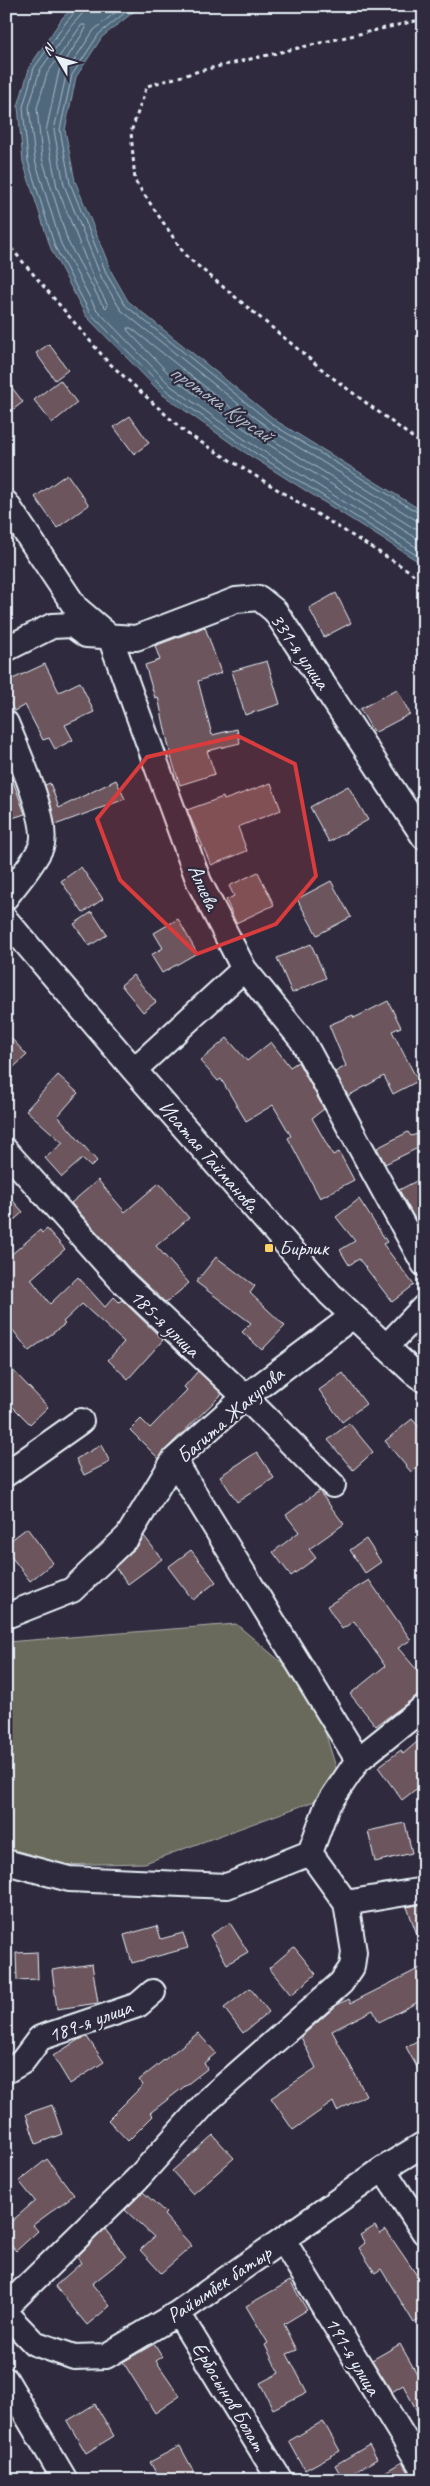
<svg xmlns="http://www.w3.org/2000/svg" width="430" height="2486" viewBox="0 0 430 2486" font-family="Caveat,sans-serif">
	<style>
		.green { fill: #6a6b5c; stroke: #a9aeaa }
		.water { fill: #50687b; stroke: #8d9fad }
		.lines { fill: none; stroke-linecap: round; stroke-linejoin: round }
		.shore { stroke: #abbac6; stroke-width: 1 }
		.building { fill: #6c545c; stroke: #e8f1f8 }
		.minor-casing { stroke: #e8f1f8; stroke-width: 28 }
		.path { stroke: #e8f1f8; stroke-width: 3; stroke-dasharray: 4 4; stroke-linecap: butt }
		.minor { stroke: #2f2a3d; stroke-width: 24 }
		.marked { fill: #d83c3d; fill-opacity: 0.2; stroke: #d83c3d; stroke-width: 4; stroke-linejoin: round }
		.poi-dot { fill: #ffd166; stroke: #2f2a3d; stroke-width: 2 }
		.labels { text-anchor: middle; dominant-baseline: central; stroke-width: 4.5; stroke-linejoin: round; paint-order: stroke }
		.street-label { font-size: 21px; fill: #e8f1f8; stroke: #2f2a3d }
		.poi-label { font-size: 21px; fill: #e8f1f8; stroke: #2f2a3d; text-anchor: start }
		.water-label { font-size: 22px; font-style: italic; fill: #abbac6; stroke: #2f2a3d }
	</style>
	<rect width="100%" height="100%" fill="#2f2a3d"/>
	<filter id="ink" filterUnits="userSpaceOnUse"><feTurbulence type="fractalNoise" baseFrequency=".02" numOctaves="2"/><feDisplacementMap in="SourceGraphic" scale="10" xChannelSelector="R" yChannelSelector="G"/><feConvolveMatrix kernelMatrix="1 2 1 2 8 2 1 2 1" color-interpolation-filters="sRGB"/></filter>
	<g filter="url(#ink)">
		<path class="green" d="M236,1624l56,47 28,44 18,59 -15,24 -178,65 -90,2 -49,-12v-211z"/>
		<path class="water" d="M75,6h66l-39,31 -26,40 -11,53 10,51 37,92 16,28 150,121 146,90v53l-186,-117 -75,-53 -77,-79 -35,-67 -28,-87 -5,-56 12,-40 33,-49z"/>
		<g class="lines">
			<path class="shore" d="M78,6l-2,5 -9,10 -33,47 -11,39 5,54 27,86 35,66 77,78 74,53 183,116
				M84,6l-2,8 -10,11 -32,45 -11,37 6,53 26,84 35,65 75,77 73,53 180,113
				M123,6l-29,24 -27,41 -13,59 10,55 38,94 19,31 150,120 145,90 8,2
				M133,6l-34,28 -27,41 -12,55 10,53 37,92 18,30 150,121 149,90
				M82,25h3l1,3 -27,43 -13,60 11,56 37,93 14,25 -2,3 -4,-4 -34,-62 -26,-84 -5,-50 10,-34z
				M424,530l-12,-3 -144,-90 -137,-109h-4l1,3 47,49 74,52 175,111"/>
		</g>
		<path class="building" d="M49,344l19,26 -13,10 -19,-27z
			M6,380l17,22 -17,13z
			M60,380l17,23 -25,20 -18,-23z
			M130,416l19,27 -15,11 -20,-27z
			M67,474l22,31 -32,23 -22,-31z
			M336,593l15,30 -27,14 -15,-29z
			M205,627l16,46 -23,8 14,54 25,-6 3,14 -33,8 8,23 -35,11 -9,-28 -13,-60 -3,1 -10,-33 15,-5 -5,-14z
			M267,661l13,43 -35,11 -13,-44z
			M45,664l14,28 21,-10 14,30 -29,13 8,15 -18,9 -6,-11 -6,2 -18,-35 -11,6 -8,-16v-13z
			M397,689l13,25 -36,19 -14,-24z
			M6,762l19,52 -19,6z
			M116,780l9,19 -70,26 -10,-40 5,-2 9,25z
			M271,783l10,27 -43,17 9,24 -36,14 -24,-55 36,-13 1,3z
			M348,786l20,34 -39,22 -19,-35z
			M81,867l22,32 -20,14 -22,-32z
			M258,872l16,33 -38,18 -10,-23 8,-4 -5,-10z
			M331,881l20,36 -34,18 -20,-36z
			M92,912l15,23 -18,11 -15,-22z
			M178,919l19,34 -35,20 -11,-18 12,-7 -9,-15z
			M311,944l15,34 -34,15 -15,-35z
			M133,975l23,27 -13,10 -22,-27z
			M388,1001l13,26 -9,4 26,50 -25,13 -9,-18 -36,20 -13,-24 11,-6 -17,-41 24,-10 1,3z
			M6,1033l21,22 -21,19z
			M227,1038l20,23 24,-19 19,25 8,-5 26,47 -12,9 21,37 6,-3 15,28 -34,18 -32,-60 3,-2 -18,-31 -27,16 -25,-42 -3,2 -18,-20z
			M58,1075l20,18 -20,23 39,45 -6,6 -9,-8 -20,18 -17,-19 18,-15 -37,-33z
			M408,1132l3,4 13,-4v13l-39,19 -8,-16z
			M424,1177v58l-25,-45z
			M98,1180l27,32 34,-29 30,35 -33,28 33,37 -23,20 -35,-33 -60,-67z
			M6,1193l17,19 -17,15z
			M359,1199l28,43 -4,2 31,41 -22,17 -33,-43 -10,6 -9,-15 15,-9 -19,-24z
			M47,1229l18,20 -34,30 19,25 28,-27 27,30 9,-10 5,5 3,-2 41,40 -35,39 -20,-19 16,-18 -42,-38 -19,18 2,2 -36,27 -20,-26h-3v-66l34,-29 2,3z
			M216,1257l39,29 -5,7 35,33 -23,24 -20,-18 9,-9 -55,-41z
			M6,1363l42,44 -18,17 -24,-24z
			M198,1371l24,23 -57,56 -6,9 -29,-29 11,-11 9,9 37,-38 -3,-3z
			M343,1373l23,31 -24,18 -23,-32z
			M412,1419l12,13v29l-13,11 -26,-31z
			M349,1423l24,29 -20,18 -25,-30z
			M101,1445l9,17 -26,13 -8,-16z
			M257,1452l17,26 -37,24 -17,-26z
			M319,1491l25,33 -35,25 7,9 -25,18 -18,-24 26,-20 -13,-17z
			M27,1528l26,35 -23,18 -24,-31v-6z
			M144,1536l18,23 -34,25 -13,-17 23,-21z
			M366,1539l15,23 -16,11 -15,-23z
			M191,1550l25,32 -23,18 -25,-33z
			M369,1580l42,60 -13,8 26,30v13l-48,35 -26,-32 35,-28 -31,-45 -12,8 -15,-23z
			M424,1736v47l-22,17 -24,-33 23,-17 2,4z
			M405,1823l7,30 -37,9 -7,-31z
			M424,1904v43l-2,1 -15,-41z
			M230,1923l18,29 -21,12 -17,-29z
			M157,1926l4,13 22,-6 5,15 -56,15 -8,-28z
			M294,1947l22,27 -25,21 -22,-27z
			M37,1952l1,27 -21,1 -1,-27z
			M92,1964l6,39 -41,6 -5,-39z
			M424,1966v33l-45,23 -6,-12 -41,21 34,64 -29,16 -4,-9 -40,28 -22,-32 45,-30 -15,-31 36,-32 12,-6 2,4z
			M250,1988l19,24 -26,21 -19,-25z
			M198,2033l18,20 -12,10 3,6 -57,44 3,3 -25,25 -20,-21 35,-35 -4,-5z
			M87,2037l17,25 -34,22 -17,-28 25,-16z
			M424,2037v43l-18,-33z
			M52,2105l10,29 -26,10 -10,-30z
			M213,2135l21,23 -41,36 -21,-23z
			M47,2159l27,36 -41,30 5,6 -22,20 -10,-11v-14l29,-25 -16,-20z
			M143,2192l23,21 -2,2 28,31 -31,27 -21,-23 14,-13 -29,-27z
			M375,2226l5,8 6,-4 38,56v31l-10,6 -33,-54 -6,4 -16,-25 6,-5 -5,-8z
			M105,2229l21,28 -34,27 18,22 -23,19 -32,-39 26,-23 -4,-6z
			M290,2281l17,29 -23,14 13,26 -10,4 20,38 -34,17 -13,-26 19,-10 -14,-28 3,-2 -22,-37z
			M154,2344l8,13 -6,4 24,35 -25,17 -32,-51z
			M400,2344l24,42v38l-21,-39 -11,7 -20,-32z
			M95,2404l19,32 -28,17 -19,-32z
			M323,2421l17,30 -35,19 -16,-29z
			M369,2445l8,14 -34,20 -8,-14z
			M180,2446l15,28 -10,6h-25l-10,-18z
			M402,2462l10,18h-41z"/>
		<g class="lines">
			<defs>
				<path id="minor" d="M6,503l70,105 34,29 89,245 45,87 58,71 122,224
					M6,649l46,-23 20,-1 14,10 50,3 100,-38 23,-2 16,13 149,226
					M6,723c10,25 45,101 35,124 -8,18 -23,34 -35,50
					M6,920l128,150 196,224 83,78 11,8
					M134,1070l110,-101
					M6,1151l115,129 124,117 88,88
					M386,1347l38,-40
					M174,1460l184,300
					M6,1474l75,-53
					M6,1616l66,-26 56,-54 46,-76 71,-63 108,-81
					M6,1862l63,17 158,7 83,-33 17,-47 31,-46 66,-53
					M346,1903l78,-13
					M6,2071l16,-9 18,-24 98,-33 15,-13
					M383,2169l41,63
					M283,2240l141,231
					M6,2307l131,-128 72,-80 132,-116 11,-16 2,-15 -8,-49 -36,-50
					M178,2313l102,167
					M6,2314l28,29 40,14 32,-1 72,-43 205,-144 41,-25
					M6,2380l59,100"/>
			</defs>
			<use href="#minor" class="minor-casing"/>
			<path class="path" d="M424,19l-221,51 -56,16 -16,46 4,49 51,75 143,119 95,71
				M6,242l101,119 79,72 225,139 13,14"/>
			<use href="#minor" class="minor"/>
		</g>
	</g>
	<path class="marked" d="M238,736l57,28 21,112 -40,48 -79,30 -77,-74 -23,-61 50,-62z"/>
	<rect class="poi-dot" x="264" y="1243" width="10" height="10" rx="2.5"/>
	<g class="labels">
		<g class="street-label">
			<text transform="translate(300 651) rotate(55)">331-я улица</text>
			<text transform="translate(204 887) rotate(66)">Алиева</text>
			<text transform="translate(209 1156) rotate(49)">Исатая Тайманова</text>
			<text transform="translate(165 1323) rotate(44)">185-я улица</text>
			<text transform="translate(230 1415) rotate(-41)">Багита Жакупова</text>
			<text transform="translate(90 2021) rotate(-20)">189-я улица</text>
			<text transform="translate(219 2284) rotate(-34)">Райымбек батыр</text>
			<text transform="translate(353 2356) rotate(59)">191-я улица</text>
			<text transform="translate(229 2396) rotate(59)">Ербосынов Болат</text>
		</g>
		<g class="poi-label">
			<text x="279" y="1248">Бирлик</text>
		</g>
		<g class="water-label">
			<text transform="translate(221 403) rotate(35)">протока Курсай</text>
		</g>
	</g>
	<rect width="430" height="2486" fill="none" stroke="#2f2a3d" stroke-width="25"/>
	<rect x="12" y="12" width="405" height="2461" fill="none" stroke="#e8f1f8" stroke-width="2" filter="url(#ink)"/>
	<g transform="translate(58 58) rotate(308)" stroke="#2f2a3d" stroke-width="4" paint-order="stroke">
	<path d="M0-4L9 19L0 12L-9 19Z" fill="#e8f1f8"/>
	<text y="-8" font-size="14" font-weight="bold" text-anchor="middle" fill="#e8f1f8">N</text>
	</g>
</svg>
